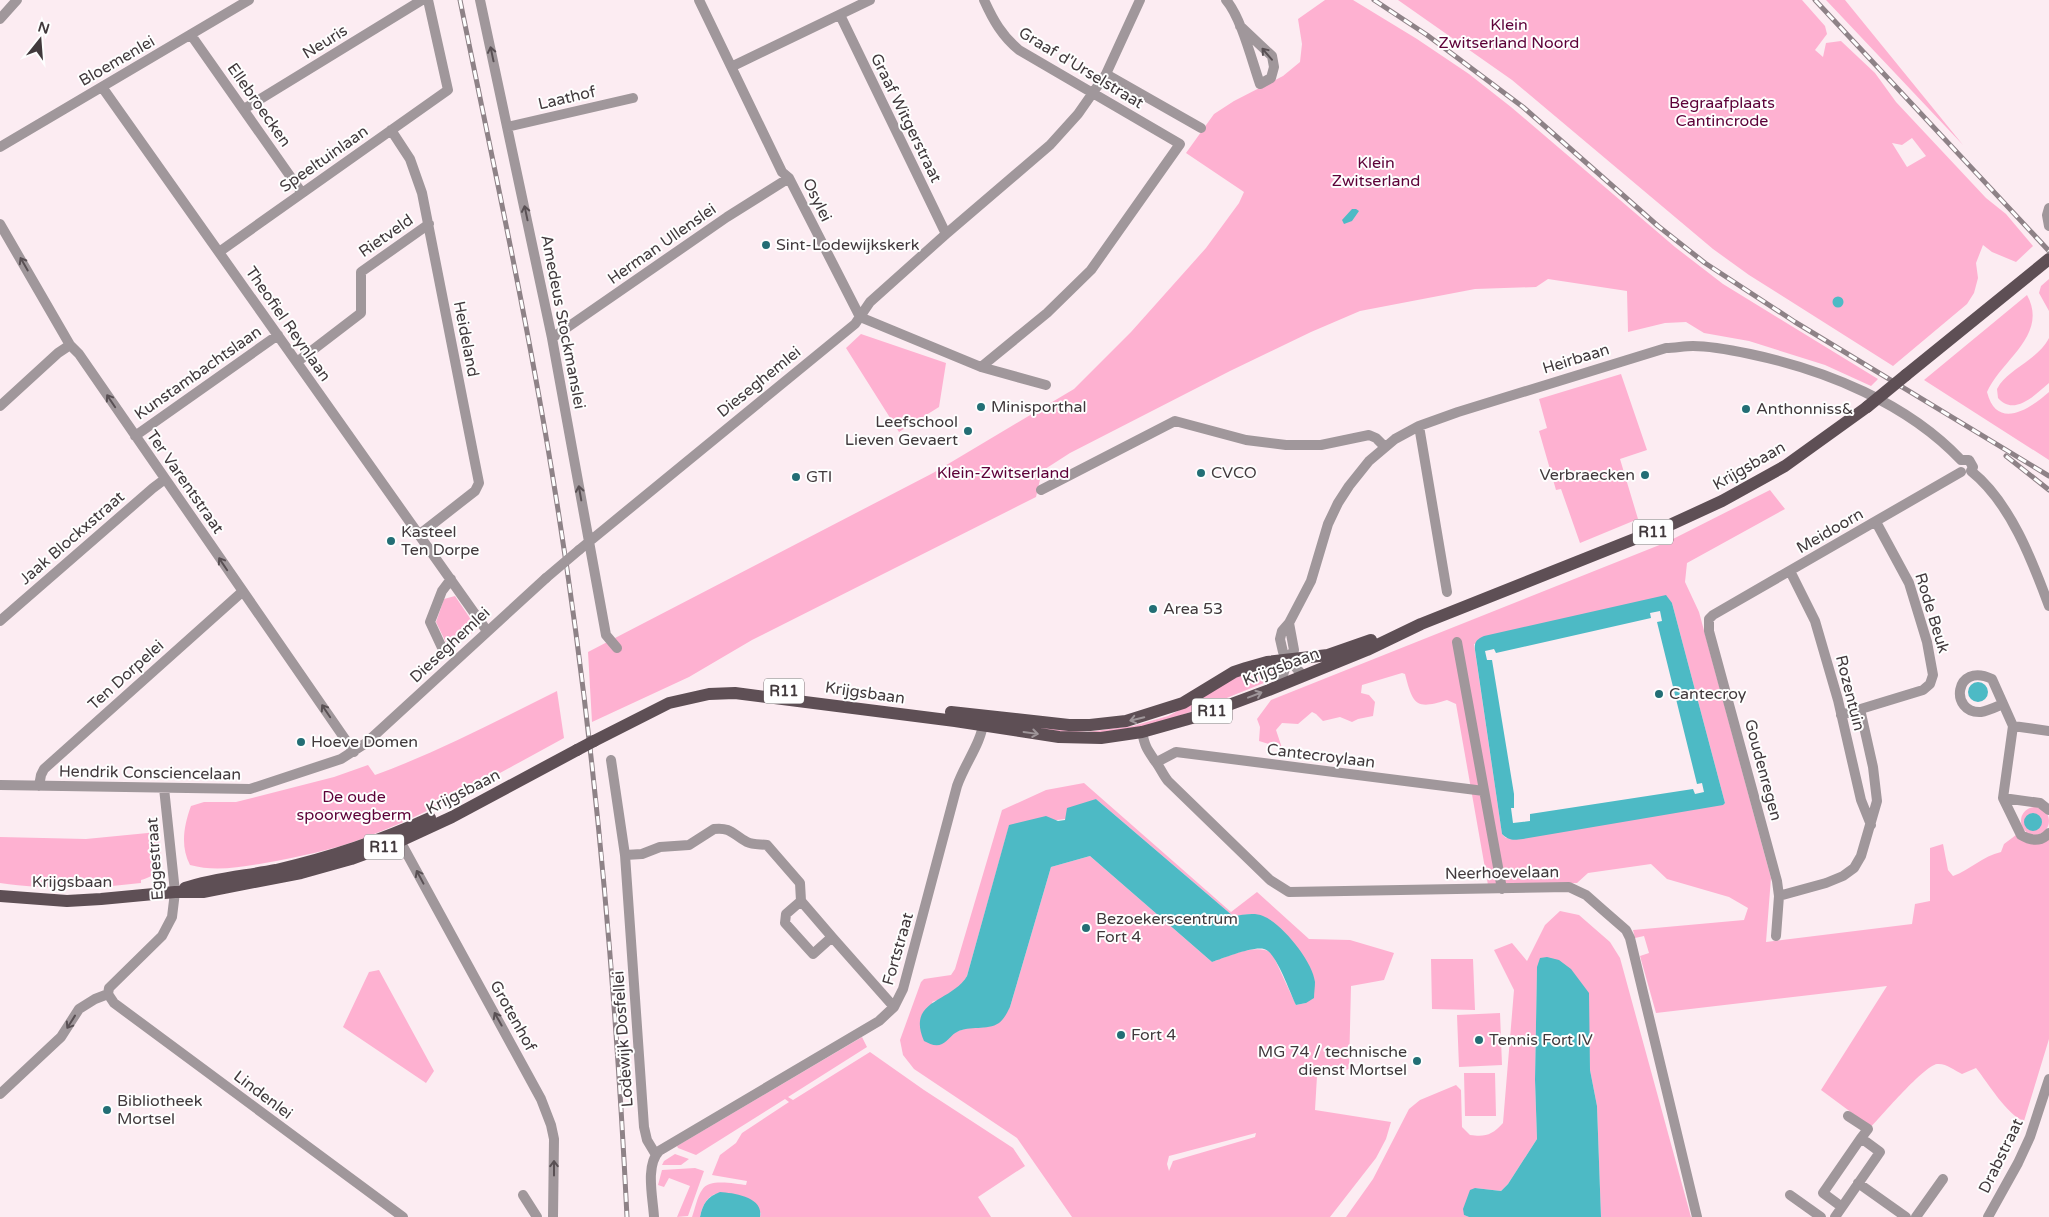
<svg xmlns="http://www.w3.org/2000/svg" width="2049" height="1217" viewBox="0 0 2049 1217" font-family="'Varela Round',sans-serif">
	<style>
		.green { fill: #feb1d1; fill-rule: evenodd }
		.water { fill: #4dbac5; fill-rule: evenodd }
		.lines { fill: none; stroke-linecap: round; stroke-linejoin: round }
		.minor { stroke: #a0979b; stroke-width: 10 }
		.tertiary { stroke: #a0979b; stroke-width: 10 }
		.primary { stroke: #5e4f55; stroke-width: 12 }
		.rail-casing { stroke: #8e8287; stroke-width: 5 }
		.rail { stroke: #fefefe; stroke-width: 3; stroke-dasharray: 9; stroke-linecap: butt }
		.minor-bridge { stroke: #a0979b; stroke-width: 10 }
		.primary-bridge { stroke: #5e4f55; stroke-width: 12 }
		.oneway { stroke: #595054 }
		.oneway2 { stroke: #9e9599 }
		.poi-dot { fill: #236e75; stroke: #fefefe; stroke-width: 2 }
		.labels { text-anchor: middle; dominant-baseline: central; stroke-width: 4; stroke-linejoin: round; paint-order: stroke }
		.shield { fill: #fefefe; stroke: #7a7476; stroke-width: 1 }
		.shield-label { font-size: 15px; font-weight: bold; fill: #41393c }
		.park-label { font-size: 16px; fill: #5d0138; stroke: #fefefe }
		.street-label { font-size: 16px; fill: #41393c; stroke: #fefefe }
		.poi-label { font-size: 16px; fill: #41393c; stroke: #fefefe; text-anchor: start }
	</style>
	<rect width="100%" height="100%" fill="#fcecf2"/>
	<path class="green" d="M1325,0h28l64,39 52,35 42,33 164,140 48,37 155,95 -7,7 -46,-21 -76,-24 -45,-8 -18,-11 -21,1 -37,9 -1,-41 -79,-12 -12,8 -61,2 -115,22 -49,21 -81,39 -160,82 -28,18 -6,26 -284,143 -63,37 -97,45 -4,-70 345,-179 141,-84 57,-57 75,-84 33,-45 5,-11 -58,-39 28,-39 20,-13 49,-25 17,-14 2,-18 -4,-25z
		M1398,0h404l23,26 2,8 -12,16 8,7 3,-14 15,-2 34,32 21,29 90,96 20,16 27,32 -17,16 -24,-10 -9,-7 -7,18 2,15 -4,15 -7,11 -74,62 -144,-91 -36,-26 -201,-169zM1912,138l14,18 -19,11 -15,-24 10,2z
		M1826,0h19l118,145z
		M2049,279v32l-10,-18 2,-7z
		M2027,295c22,40 -26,65 -40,97 10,39 43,17 62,0v68l-125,-80z
		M861,334l85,29 -7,44 -40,25 -53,-84z
		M2049,338v45c-13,11 -35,34 -51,15l-1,-9 3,-5c13,-17 39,-26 49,-46z
		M1621,374l26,76 -27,9 18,60 -58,24 -19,-54 -5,1 -17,-59 8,-3 -8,-29z
		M1770,490l15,19 -98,54 -2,19 14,30 72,266 -5,64 146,-18 3,-20 15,-3v-53l13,-4 5,26 5,6c17,-6 30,-20 48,-24l3,-8 12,-9 33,2v202l-25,82c-17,-6 -36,-38 -48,-53l-14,6c-8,-4 -16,-11 -25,-10 -13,2 -55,51 -66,63l-50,-37 66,-104 -231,27 -16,-57 9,-3 -5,-17 -9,2 -2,-8 111,-10 4,-12 -19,-11 -62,-18 -16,-15 -63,9 -11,10 -89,2 -32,-181 -9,-4c-31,10 -34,5 -42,-26l-3,-1 -40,12 -1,8 8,2 6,7 -2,14 -15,3 -6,3 -12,-5 -17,4 -7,-7 -4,-2 -14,12 -16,-1 -6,7 6,18 -23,-7 1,-14 -3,-8 14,-19 396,-158zM1672,603l53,200 -219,35 -4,-4 -28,-190z
		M455,596l19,28 -2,9 -22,18 -14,-29 8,-23z
		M1271,667l4,8 -6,6c-51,20 -128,55 -182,54 -24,-1 -49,-7 -72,-10l72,7 46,-6 35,-10 29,-15 39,-27z
		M557,691l7,47c-65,35 -130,74 -200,100 -31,12 -66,19 -99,25 -25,4 -50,9 -75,2 -10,-19 -6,-40 1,-59l13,-4h32l98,-25 34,-12 7,10c63,-23 122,-54 182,-84z
		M1084,783l147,129 26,-20 52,47 41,1 44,13 -10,27 -33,6 -2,83 -32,7 -2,34 76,12 -5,17 -10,19 -46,59h-258l-55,-79 -103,-69 -11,-14 -3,-15 21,-58 3,-3 27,-4 4,-6 47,-159 44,-20zM1096,799l137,117 19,-2 54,89 -10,2 -24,-52c-17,-10 -42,3 -60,9l-122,-106 -39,11 -41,140 -25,20 -18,1 -11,4 -24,-30c15,-5 27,-12 35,-26l42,-150 56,-7zM1256,1133l-1,4 -82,24 -4,10 -2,-7 2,-8z
		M2021 821a14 14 0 1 1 28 0a14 14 0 1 1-28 0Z
		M158,832c2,21 10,42 -17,48v3c-51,6 -90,7 -141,0v-46l86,2z
		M1560,911l19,4 31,27 10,16 71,259h-90l-4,-111 -7,-36 -1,-25 -52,-77 -2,112 2,59 -29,45 -7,7 -26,-3 -11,27 5,2h-123l27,-38 36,-70 11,-9 36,-15 5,5 1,37 8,8c16,2 22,0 33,-12l11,-133 -20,-40 18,-7 15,18 18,-36z
		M1431,959h42l2,51 -43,-1z
		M379,970l55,101 -8,12 -83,-56 26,-55z
		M1500,1013l2,52 -43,2 -2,-52z
		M862,1037l5,10 -79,50 5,3 77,-48 54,38 89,58 12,18 -47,31 13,20h-231l1,-4 -36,-20c-16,-1 -22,10 -25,24h-8c3,-8 5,-20 10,-27 7,-12 32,-6 44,-5l1,-4 -35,-6 8,-20 16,-12 6,-10 47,-31 -4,-3 -89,56 -18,-7 -1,-2z
		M1464,1073h31l1,43h-31z
		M675,1154l14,5 -8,6h-19l2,-4z
		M695,1168l9,3 -16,45 -11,1 13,-31 -21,-8 -5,9 -6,-2 4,-15z"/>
	<path class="water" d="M1352,209h4l3,2 -7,10 -8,3 -2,-4z
		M1832.5 302a5.5 5.5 0 1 1 11 0a5.5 5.5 0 1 1-11 0Z
		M1666,595l6,8 53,200 -2,2 -200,34c-9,1 -14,2 -21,-5l-27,-184c-1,-8 2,-11 9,-14zM1660,611l2,10 -5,1 40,162 5,-1 2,9 -9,2 -2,-5 -163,25v7l-17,2 -2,-15h3v-14l-22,-134h-5l-2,-9 9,-2 2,4 155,-35 -1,-5z
		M1968 692a10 10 0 1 1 20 0a10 10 0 1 1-20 0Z
		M1096,799l137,117c10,-1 21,-4 30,0 19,7 50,46 52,66 0,5 -1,11 -1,16l-8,5 -10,2c-6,-12 -20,-54 -32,-56 -11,-3 -40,9 -52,13l-122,-106 -39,11 -41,140c-3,6 -6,12 -11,16 -12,8 -29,2 -42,9 -5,2 -9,9 -15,12 -6,3 -12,0 -18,-3 -18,-42 27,-38 43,-65l42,-151 37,-9 12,5 7,-1 2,-12z
		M2024 822a9 9 0 1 1 18 0a9 9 0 1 1-18 0Z
		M1547,957l12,3 12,9 18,24 1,77 7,36 4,111h-132l-5,-2 -1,-6 7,-19 5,-2 26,3 7,-7 29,-45 -2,-59 2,-113 3,-9z
		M720,1192c14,1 44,5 40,25h-60c3,-14 7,-20 20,-25z"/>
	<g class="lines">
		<path class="minor" d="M480,0l72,338 54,297 11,13
			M699,0l83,172 7,6 71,139 121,50 65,18
			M1226,0c15,17 26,61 34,84l11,-6 3,-11 -2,-11 -32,-30
			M840,15l106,219
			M191,35l111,158
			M733,66l137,-66
			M1106,74l95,54
			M102,87l385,544
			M244,109l178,-109
			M507,127l126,-29
			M391,130l19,29 12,34 57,290 -4,8 -55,43
			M0,147l249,-147
			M2049,208l-2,7 2,11
			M0,224l70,121 9,9 275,398
			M219,252l229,-162 -20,-90
			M552,338l175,-121 62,-39
			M297,362l64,-49v-41l68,-48
			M981,367l66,-54 44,-43 89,-126 -161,-94c-17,-14 -26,-30 -35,-50
			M0,406l58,-53 12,-8
			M1419,426l28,166
			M135,436l143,-101
			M1961,460h8l4,7 -2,4
			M1971,471c39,31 61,89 78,135
			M1041,490l134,-69 71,19 40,5h35l48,-10 7,3 9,9
			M579,550l276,-226 15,-22 76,-68 104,-89 28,-31 28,-40 34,-74
			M1790,571l25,50 23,79 23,100 10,25
			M0,621l153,-133 12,-9
			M1457,642l45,247
			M444,652l-14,-30 12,-31 9,-12
			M1303,676l-20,-24 -3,-13 2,-8 7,-8 22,-42 17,-57 10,-21 11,-17 20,-25 26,-22 24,-13 39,-14 208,-64c9,0 18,-2 27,-2 19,0 38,4 57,8 76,16 157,49 211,106
			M1280,685l8,-26 6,-9 -5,-27
			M2003,704c-7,3 -15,7 -22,8 -32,2 -27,-51 11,-33l21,47 36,5
			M1841,715l82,-25 7,-6 3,-9 -6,-33 -18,-59 -33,-61
			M2013,726l-10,72 18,37c10,6 20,7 28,-2
			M1142,732c3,15 5,17 13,29 5,6 8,14 13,20l102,99 19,12 280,-5 17,8 17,15 23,20 4,8 67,279
			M611,760l14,95 19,272 3,13 9,15
			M1157,762l19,-10 308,39
			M0,785l250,4 91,-30 25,-16 180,-165
			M39,786l2,-11 3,-6 198,-177
			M2003,798l37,5 9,7
			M400,841l141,258 10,26 3,14 -1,78
			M625,855l17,-1 18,-7 29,-2 25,-16c18,-2 19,6 33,13 6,3 14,2 20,3l33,38 1,18 31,36 -19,17 -28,-31 1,-9 15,-13
			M1779,896l47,-13 17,-7 11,-8 7,-12 16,-55 -4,-34 -13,-58
			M1776,936l3,-40 -2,-15 -68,-250v-12l4,-4 248,-143
			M832,937l62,70
			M108,994l6,9 289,214
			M108,994l1,-6 53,-52 10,-19 3,-25 -11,-104
			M0,1094l61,-57 18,-28 16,-10 13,-5
			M1858,1183l48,34
			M523,1195l14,22
			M1790,1195l31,22
			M1842,1207l38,-55 -19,-14 7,-9 -20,-13
			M654,1217c-1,-19 -9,-51 5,-66l220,-130 15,-14 9,-18 54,-203c8,-23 24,-42 27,-66
			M1835,1217l7,-10 -19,-14 38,-55
			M1916,1217l27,-38
			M1988,1217l30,-54 12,-26 19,-58"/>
		<path class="tertiary" d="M0,19l17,-19"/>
		<path class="primary" d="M1906,375l143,-116
			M951,712l118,13h21l36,-4 57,-18 51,-31 12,-4 21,-6 61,-7 43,-15
			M594,741l75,-38 40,-9 26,-1 220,28 104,16 42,1 41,-6 57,-16 70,-26 98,-40 54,-26 251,-100 50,-23 63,-35 82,-59
			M185,888c29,-10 61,-12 91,-18 53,-12 104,-29 154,-52
			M0,896l67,5 34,-2 74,-7h28l98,-19 50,-14 49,-18 52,-24 125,-67"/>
		<defs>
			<path id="rail" d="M460,0c33,163 69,327 95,491 39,240 60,483 72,726
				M1374,0l53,35 96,72 135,119 47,37 90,59 254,154
				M1815,0l234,251
				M2006,456l43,34"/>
		</defs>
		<use href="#rail" class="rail-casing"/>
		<use href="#rail" class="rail"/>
		<path class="minor-bridge" d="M546,578l33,-28"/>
		<path class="primary-bridge" d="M1867,407l39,-32
			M577,750l17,-9"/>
	</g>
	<defs><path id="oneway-shaft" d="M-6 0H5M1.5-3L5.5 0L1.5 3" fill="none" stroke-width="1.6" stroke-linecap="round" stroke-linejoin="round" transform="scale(1.25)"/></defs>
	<g class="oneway">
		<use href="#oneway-shaft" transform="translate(492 54) rotate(-102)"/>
		<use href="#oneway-shaft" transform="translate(1267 54) rotate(-131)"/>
		<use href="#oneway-shaft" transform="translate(526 213) rotate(-102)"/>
		<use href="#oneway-shaft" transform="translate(24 264) rotate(-120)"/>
		<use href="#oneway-shaft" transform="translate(111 401) rotate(-124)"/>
		<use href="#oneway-shaft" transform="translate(580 493) rotate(-100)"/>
		<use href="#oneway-shaft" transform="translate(223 564) rotate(-124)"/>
		<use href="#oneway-shaft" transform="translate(326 711) rotate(-124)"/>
		<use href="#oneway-shaft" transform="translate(420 877) rotate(-118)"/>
		<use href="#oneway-shaft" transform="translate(498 1019) rotate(-119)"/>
		<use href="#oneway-shaft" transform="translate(71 1022) rotate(122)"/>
		<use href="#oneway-shaft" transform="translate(554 1168) rotate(-90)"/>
	</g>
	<g class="oneway2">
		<use href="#oneway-shaft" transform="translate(1255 695) rotate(-21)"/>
		<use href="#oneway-shaft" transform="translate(1137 719) rotate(166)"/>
		<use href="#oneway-shaft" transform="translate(1031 733) rotate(8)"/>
	</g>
	<g class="poi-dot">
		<circle cx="766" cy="245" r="5"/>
		<circle cx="981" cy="407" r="5"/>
		<circle cx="1746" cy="409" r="5"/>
		<circle cx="968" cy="431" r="5"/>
		<circle cx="1201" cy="473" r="5"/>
		<circle cx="1645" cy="475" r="5"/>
		<circle cx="796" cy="477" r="5"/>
		<circle cx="391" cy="541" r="5"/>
		<circle cx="1153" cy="609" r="5"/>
		<circle cx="1659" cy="694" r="5"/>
		<circle cx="301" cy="742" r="5"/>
		<circle cx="1086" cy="928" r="5"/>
		<circle cx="1121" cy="1035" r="5"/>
		<circle cx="1479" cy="1040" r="5"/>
		<circle cx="1417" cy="1061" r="5"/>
		<circle cx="107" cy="1110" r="5"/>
	</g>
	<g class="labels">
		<g class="shield">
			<rect x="1633" y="519.5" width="40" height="25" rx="4"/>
			<rect x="764" y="678.5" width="40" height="25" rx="4"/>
			<rect x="1192" y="698.5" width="40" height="25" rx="4"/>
			<rect x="364" y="834.5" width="40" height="25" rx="4"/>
		</g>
		<g class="shield-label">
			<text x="1653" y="532">R11</text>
			<text x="784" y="691">R11</text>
			<text x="1212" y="711">R11</text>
			<text x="384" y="847">R11</text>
		</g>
		<g class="park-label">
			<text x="1509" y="25">Klein<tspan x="1509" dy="18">Zwitserland Noord</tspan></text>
			<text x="1722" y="103">Begraafplaats<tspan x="1722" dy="18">Cantincrode</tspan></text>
			<text x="1376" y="163">Klein<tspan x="1376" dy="18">Zwitserland</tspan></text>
			<text x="1003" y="473">Klein-Zwitserland</text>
			<text x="354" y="797">De oude<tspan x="354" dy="18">spoorwegberm</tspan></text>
		</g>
		<g class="street-label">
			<text transform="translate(325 42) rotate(-32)">Neuris</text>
			<text transform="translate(117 61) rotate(-30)">Bloemenlei</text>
			<text transform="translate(1081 68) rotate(31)">Graaf d'Urselstraat</text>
			<text transform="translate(567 98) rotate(-13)">Laathof</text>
			<text transform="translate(259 105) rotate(55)">Ellebroecken</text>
			<text transform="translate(906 118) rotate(64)">Graaf Witgerstraat</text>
			<text transform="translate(324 159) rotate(-35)">Speeltuinlaan</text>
			<text transform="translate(817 200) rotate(64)">Osylei</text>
			<text transform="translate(386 236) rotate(-35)">Rietveld</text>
			<text transform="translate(662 244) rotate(-35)">Herman Ullenslei</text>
			<text transform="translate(563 322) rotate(79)">Amedeus Stockmanslei</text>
			<text transform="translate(288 324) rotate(55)">Theofiel Reynlaan</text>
			<text transform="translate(466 339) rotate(79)">Heideland</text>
			<text transform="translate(1576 359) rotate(-17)">Heirbaan</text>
			<text transform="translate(198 373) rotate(-35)">Kunstambachtslaan</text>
			<text transform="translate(759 382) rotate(-39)">Dieseghemlei</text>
			<text transform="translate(1749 466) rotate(-30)">Krijgsbaan</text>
			<text transform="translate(185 482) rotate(55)">Ter Varentstraat</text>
			<text transform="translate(1830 531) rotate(-30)">Meidoorn</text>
			<text transform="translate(72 538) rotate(-41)">Jaak Blockxstraat</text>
			<text transform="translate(1932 613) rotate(73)">Rode Beuk</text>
			<text transform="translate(450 645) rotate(-43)">Dieseghemlei</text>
			<text transform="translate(1281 667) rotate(-21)">Krijgsbaan</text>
			<text transform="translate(126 675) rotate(-42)">Ten Dorpelei</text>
			<text transform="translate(865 693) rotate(8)">Krijgsbaan</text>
			<text transform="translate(1850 693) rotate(76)">Rozentuin</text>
			<text transform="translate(1321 756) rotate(7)">Cantecroylaan</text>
			<text transform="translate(1763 770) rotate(75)">Goudenregen</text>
			<text transform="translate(150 773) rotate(1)">Hendrik Consciencelaan</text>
			<text transform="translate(463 792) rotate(-27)">Krijgsbaan</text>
			<text transform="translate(155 859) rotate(-94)">Eggestraat</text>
			<text transform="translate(1502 873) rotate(-1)">Neerhoevelaan</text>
			<text x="72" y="882">Krijgsbaan</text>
			<text transform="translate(898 949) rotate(-74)">Fortstraat</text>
			<text transform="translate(513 1016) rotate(61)">Grotenhof</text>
			<text transform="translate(623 1039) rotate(-94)">Lodewijk Dosfellei</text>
			<text transform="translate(263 1095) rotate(37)">Lindenlei</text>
			<text transform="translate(2001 1156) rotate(-64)">Drabstraat</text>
		</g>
		<g class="poi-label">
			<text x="776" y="245">Sint-Lodewijkskerk</text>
			<text x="991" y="407">Minisporthal</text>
			<text x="1756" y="409">Anthonniss&amp;</text>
			<text x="958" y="422" text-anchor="end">Leefschool<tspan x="958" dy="18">Lieven Gevaert</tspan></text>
			<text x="1211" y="473">CVCO</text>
			<text x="1635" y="475" text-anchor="end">Verbraecken</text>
			<text x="806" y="477">GTI</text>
			<text x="401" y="532">Kasteel<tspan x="401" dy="18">Ten Dorpe</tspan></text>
			<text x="1163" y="609">Area 53</text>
			<text x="1669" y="694">Cantecroy</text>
			<text x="311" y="742">Hoeve Domen</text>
			<text x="1096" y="919">Bezoekerscentrum<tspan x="1096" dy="18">Fort 4</tspan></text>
			<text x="1131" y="1035">Fort 4</text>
			<text x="1489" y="1040">Tennis Fort IV</text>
			<text x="1407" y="1052" text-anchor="end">MG 74 / technische<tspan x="1407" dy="18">dienst Mortsel</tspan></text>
			<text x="117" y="1101">Bibliotheek<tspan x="117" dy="18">Mortsel</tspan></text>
		</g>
	</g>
	<g transform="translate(40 40) rotate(17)" stroke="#fefefe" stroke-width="4" paint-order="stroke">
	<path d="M0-4L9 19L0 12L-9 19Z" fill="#41393c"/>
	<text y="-8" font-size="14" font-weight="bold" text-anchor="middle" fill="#41393c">N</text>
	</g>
</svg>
